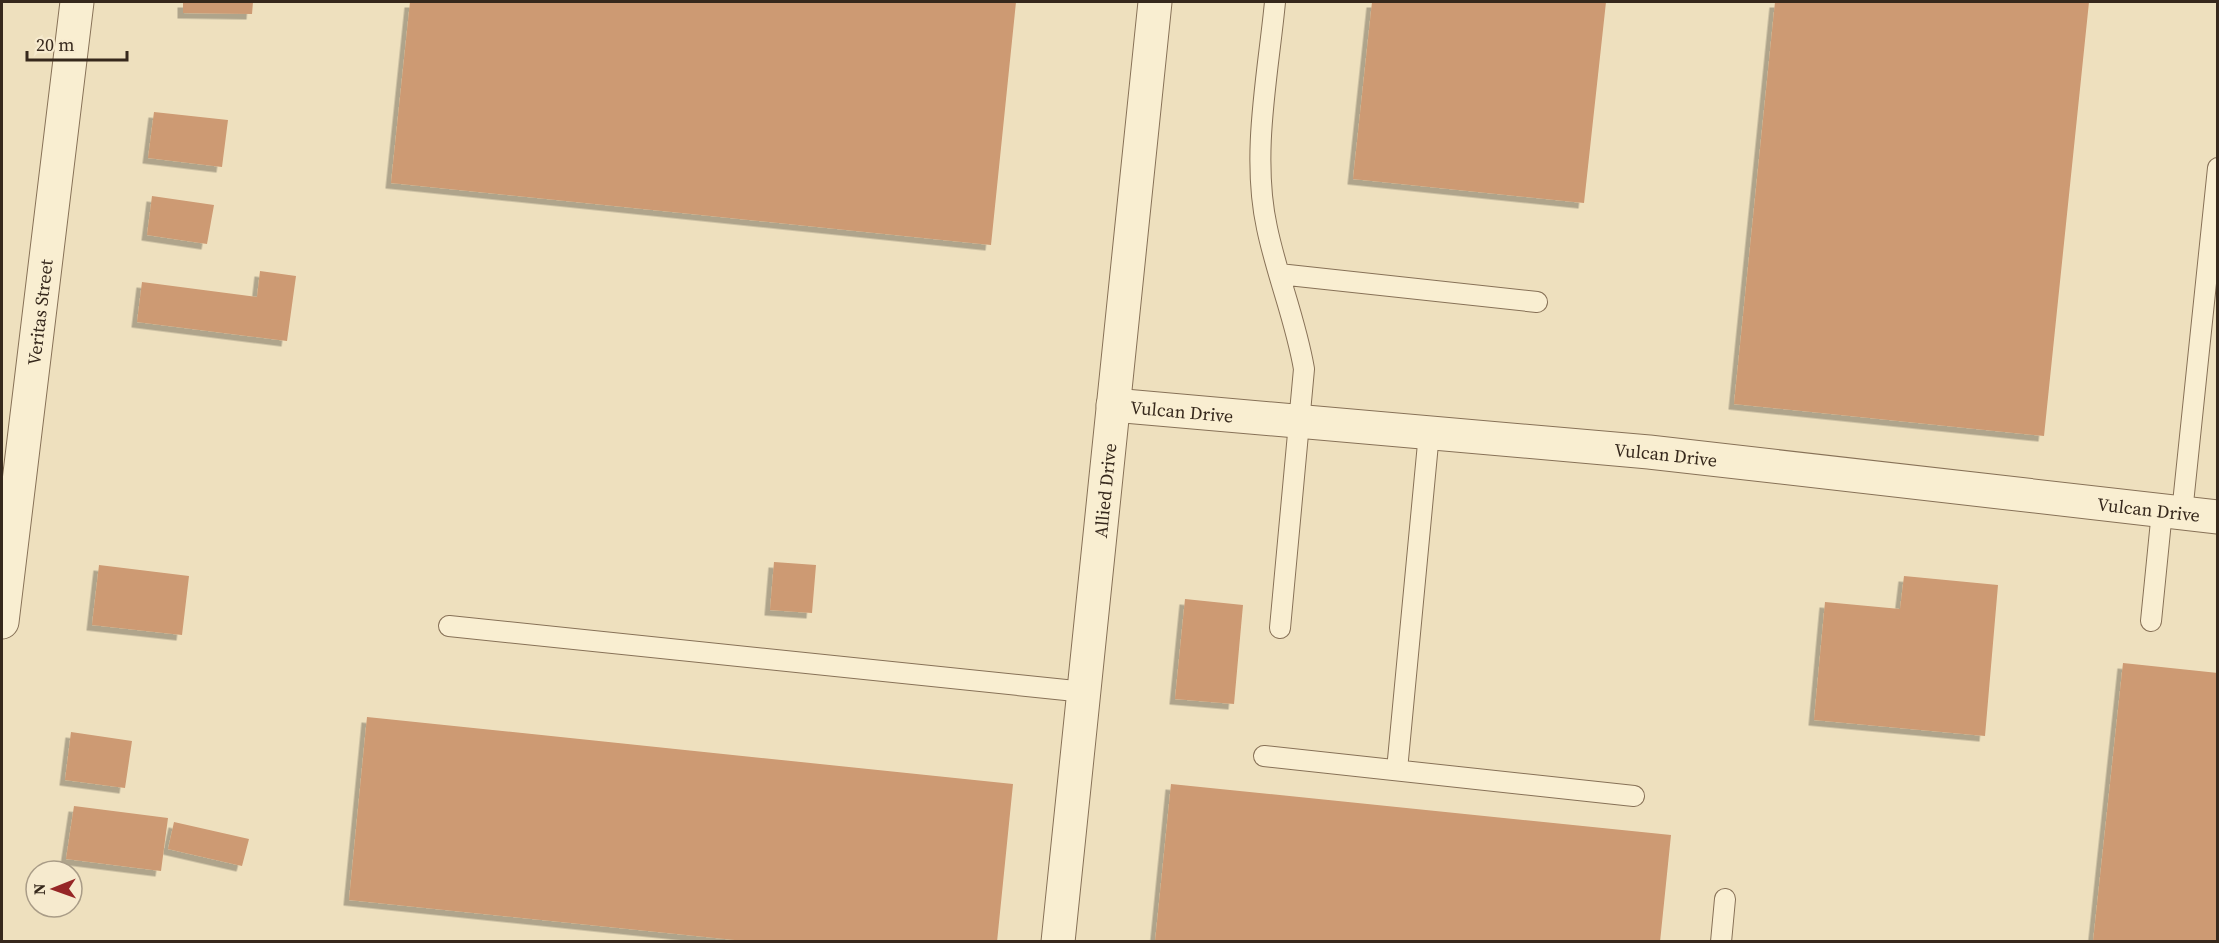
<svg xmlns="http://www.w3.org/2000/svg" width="2219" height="943" viewBox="0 0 2219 943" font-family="'Source Serif 4',serif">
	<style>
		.building { fill: #cd9a73; filter: url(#shadow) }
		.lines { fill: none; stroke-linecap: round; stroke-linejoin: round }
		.service-casing { stroke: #877157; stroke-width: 22 }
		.minor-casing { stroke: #877157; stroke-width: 35 }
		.tertiary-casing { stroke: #877157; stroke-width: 35 }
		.service { stroke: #f9eed1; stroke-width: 20 }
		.minor { stroke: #f9eed1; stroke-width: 33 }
		.tertiary { stroke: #f9eed1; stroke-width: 33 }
		.labels { text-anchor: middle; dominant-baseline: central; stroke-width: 4.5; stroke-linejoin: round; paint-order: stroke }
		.street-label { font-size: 18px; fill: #36281c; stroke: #f6eace }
	</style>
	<defs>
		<filter id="shadow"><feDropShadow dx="-5.5" dy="5.5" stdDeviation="0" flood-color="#0004"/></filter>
	</defs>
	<rect width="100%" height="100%" fill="#eee0be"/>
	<path class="building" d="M183,2h70l-1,12 -69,-1z
		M410,2h606l-25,243 -600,-62z
		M1372,2h234l-22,201 -231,-24z
		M1775,2h314l-45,434 -310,-32z
		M154,112l74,8 -6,47 -74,-9z
		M152,196l62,9 -7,39 -60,-9z
		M260,271l36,5 -9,65 -150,-19 5,-40 115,15z
		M774,562l42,3 -4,48 -42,-3z
		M99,565l90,11 -7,59 -90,-10z
		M1904,576l94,9 -13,151 -171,-16 11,-118 75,7z
		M1185,599l58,6 -9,99 -59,-5z
		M2123,663l95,10v269h-125z
		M367,717l646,67 -16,158h-243l-405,-42z
		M71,732l61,9 -7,47 -60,-8z
		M1171,784l500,51 -11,107h-505z
		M74,806l94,12 -7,53 -95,-12z
		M174,822l75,17 -7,27 -74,-17z"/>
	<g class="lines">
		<defs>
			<path id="service" d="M1275,2c-7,73 -24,153 -8,226 10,48 29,93 37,141l-24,259
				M1279,274l258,28
				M2182,513l36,-345
				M2151,621l11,-110
				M449,626l636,66
				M1264,756l370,40
				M1397,770l32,-337
				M1721,942l4,-43"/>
			<g id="minor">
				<path id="s1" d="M1113,405l536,47 569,65"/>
				<path id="s2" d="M1058,942l97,-940"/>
			</g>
			<g id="tertiary">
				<path id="s3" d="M2,622l75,-620"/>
			</g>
		</defs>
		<use href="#service" class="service-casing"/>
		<use href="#minor" class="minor-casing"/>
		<use href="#tertiary" class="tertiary-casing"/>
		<use href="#service" class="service"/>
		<use href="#minor" class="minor"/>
		<use href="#tertiary" class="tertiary"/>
	</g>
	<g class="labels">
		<g class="street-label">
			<text stroke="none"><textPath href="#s3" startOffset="312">Veritas Street</textPath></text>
			<text stroke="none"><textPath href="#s1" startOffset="69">Vulcan Drive</textPath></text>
			<text stroke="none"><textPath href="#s1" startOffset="555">Vulcan Drive</textPath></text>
			<text stroke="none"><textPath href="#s2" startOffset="454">Allied Drive</textPath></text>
			<text stroke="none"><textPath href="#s1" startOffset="1041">Vulcan Drive</textPath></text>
		</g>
	</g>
	<rect width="2219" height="943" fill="none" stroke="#36281c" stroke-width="6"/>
	<g transform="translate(54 889) rotate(269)"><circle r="28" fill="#f6eace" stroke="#a99c87" stroke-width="1.5"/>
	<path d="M0-4.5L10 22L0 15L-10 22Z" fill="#962626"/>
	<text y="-9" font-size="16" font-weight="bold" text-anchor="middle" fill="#36281c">N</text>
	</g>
	<path d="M27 51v9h100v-9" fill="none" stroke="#36281c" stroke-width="3"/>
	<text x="36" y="51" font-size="18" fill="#36281c" stroke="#f6eace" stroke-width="4.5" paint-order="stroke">20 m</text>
</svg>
